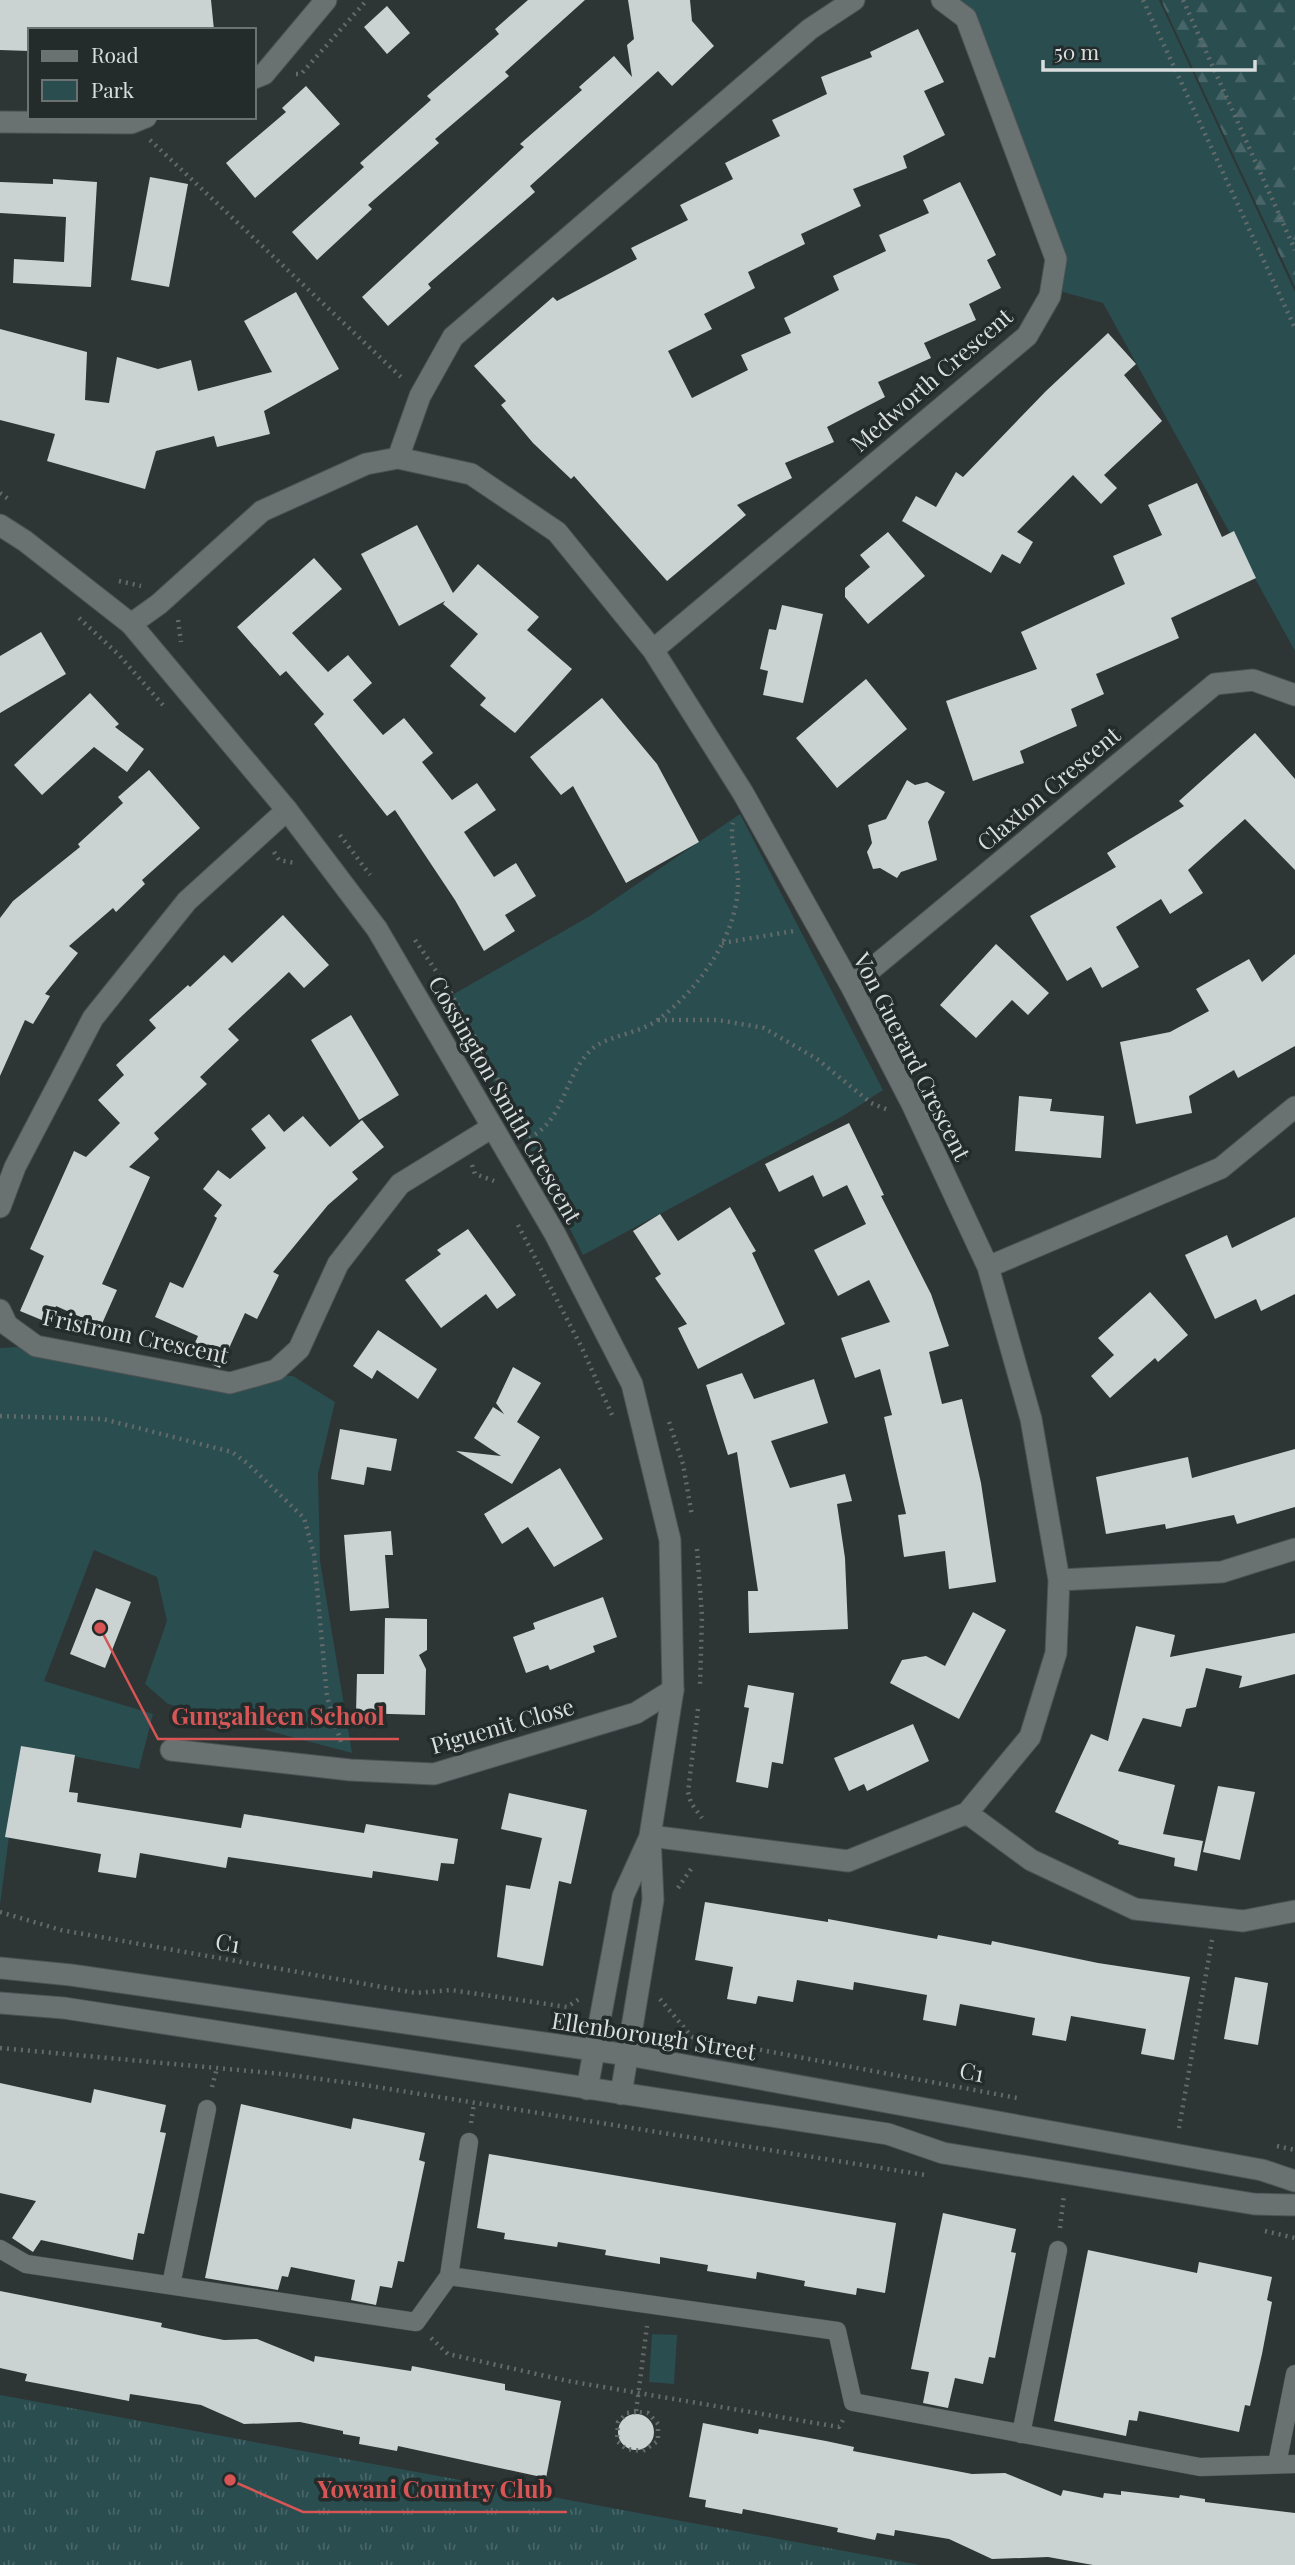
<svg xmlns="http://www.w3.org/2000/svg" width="1295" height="2565" viewBox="0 0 1295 2565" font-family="'Playfair Display',serif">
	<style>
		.grass { fill: url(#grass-tufts) }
		.forest { fill: url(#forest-firs) }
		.green { fill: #2a4d50 }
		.building { fill: #cad2d2 }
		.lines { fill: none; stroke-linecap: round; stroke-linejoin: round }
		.lane-casing { stroke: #4d5253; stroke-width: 19 }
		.street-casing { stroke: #4d5253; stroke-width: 23 }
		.secondary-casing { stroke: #4d5253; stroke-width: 23 }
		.path { stroke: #646a6a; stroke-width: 4.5; stroke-dasharray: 2 5; stroke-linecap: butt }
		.lane { stroke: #6a7171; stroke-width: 18 }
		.street { stroke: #6a7171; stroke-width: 21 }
		.secondary { stroke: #6a7171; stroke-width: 21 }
		.labels { text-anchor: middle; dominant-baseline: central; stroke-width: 7; stroke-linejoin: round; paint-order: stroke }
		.street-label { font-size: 23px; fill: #d9dddd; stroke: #242b2b }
		.leader { fill: none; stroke: #d75555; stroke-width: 2.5 }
		.callout-dot { fill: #d75555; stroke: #242b2b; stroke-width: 2.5 }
		.callout-label { font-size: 24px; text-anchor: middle; font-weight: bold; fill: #d75555; stroke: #242b2b; stroke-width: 7; stroke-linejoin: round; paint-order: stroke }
	</style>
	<defs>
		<pattern id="grass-tufts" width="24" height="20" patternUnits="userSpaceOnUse" patternTransform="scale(1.75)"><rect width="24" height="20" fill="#2a4d50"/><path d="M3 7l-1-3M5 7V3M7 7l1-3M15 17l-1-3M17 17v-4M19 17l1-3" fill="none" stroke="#486669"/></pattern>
		<pattern id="forest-firs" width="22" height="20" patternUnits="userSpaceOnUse" patternTransform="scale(1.75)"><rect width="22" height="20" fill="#2a4d50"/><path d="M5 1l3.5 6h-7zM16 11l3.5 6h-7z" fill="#486669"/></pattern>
	</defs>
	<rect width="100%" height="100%" fill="#2e3535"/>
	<path class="grass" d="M0,2395l920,170h-920z"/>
	<path class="forest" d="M1161,0h134v287l-5,-11z"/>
	<path class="green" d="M942,0h217l136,292v359l-192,-348 -40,-11 -7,-33 -90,-241z
		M740,814l143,276 -40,26 -260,139 -61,-123 -75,-134 143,-82z
		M36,1346l126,25 131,5 42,26 -17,72 2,87 32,192 -184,-49 -23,-20 22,-63 -10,-44 -63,-27 -50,131 109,33 -14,55 -118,-23 -21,159v-557z
		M652,2334l25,1 -3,49 -25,-2z"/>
	<path class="building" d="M0,0h211l3,30h-184v21l-30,-1z
		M528,0h57l-80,72 4,4 -74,63 4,4 -71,62 4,4 -55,51 -25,-28 72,-65 -4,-4 71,-63 -4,-4 72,-62 -4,-5z
		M628,0h62l2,21 22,25 -42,40 -14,-15 -128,115 5,6 -107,92 3,4 -43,38 -26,-29 162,-150 -4,-3 62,-54 -3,-3 35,-31 18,21 -5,-32 7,-6z
		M387,6l23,27 -23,21 -23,-27z
		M918,29l26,53 -20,9 21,44 -42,21 4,12 -54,21 8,17 -60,28 4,10 -57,28 7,16 -51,26 8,15 -44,22 24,47 56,-28 -7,-15 50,-22 -7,-15 55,-28 -6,-14 53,-25 -7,-16 50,-22 -6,-13 37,-18 36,73 -9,5 14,28 -32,16 7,16 -52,23 7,15 -53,24 7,15 -58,30 7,15 -49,21 7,15 -55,27 9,10 -79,66 -93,-105 -3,3 -38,-36 -32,-38 5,-4 -32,-35 79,-69 4,4 80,-42 -6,-11 57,-28 -8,-15 53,-26 -8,-16 55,-27 -8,-16 55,-26 -6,-17 51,-20 -2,-5z
		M306,86l34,38 -85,74 -29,-35 60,-51 -4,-4z
		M150,177l38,7 -19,103 -38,-7z
		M53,179l44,3 -6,105 -78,-4 1,-24 50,3 2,-45 -66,-4v-31l53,2z
		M296,292l43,77 -75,42 6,23 -53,13 -3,-11 -58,15 -11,38 -98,-28 8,-27 -55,-14v-91l87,23 -2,48 24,3 8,-46 41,12 33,-9 7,31 74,-19 -28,-51z
		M1108,333l28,31 -12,11 38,46 -58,54 13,13 -16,16 -28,-29 -56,57 16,10 -13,22 -18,-10 -11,19 -89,-52 14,-25 20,11 20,-35 7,5 83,-86z
		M1197,483l25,54 12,-6 22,47 -85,40 8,20 -83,36 8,20 -33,15 6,17 -57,25 4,12 -51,18 -27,-80 91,-32 -16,-37 104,-48 -12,-28 49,-21 -14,-30z
		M417,525l36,68 25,-29 61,53 -12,13 45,39 -57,64 -35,-28 6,-7 -36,-32 28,-32 -35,-30 2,-3 -46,25 -38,-72z
		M888,532l37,44 -57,48 -23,-27v-9l25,-21 -10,-12z
		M314,558l28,31 -50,44 36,39 20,-17 24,28 -19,17 30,35 21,-17 29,35 -11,9 30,38 25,-17 19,27 -32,22 30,45 22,-14 20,33 -31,19 10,16 -31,20 -29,-51 -60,-90 -8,6 -73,-92 10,-10 -38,-43 -6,5 -43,-49z
		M782,605l41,9 -20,89 -40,-8 5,-24 -8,-2 9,-40 7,1z
		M41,632l25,42 -66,39v-57z
		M866,679l41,50 -70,59 -41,-50z
		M90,693l29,31 -4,3 29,22 -17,23 -33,-25 -52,48 -28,-30z
		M602,698l55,66 42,78 -73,41 -53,-97 -12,9 -31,-38z
		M1255,733l40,46v91l-50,-51 -57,51 15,23 -33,21 -9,-15 -45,28 23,40 -37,21 -11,-21 -24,14 -37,-65 86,-49 -9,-14 77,-47 -5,-5z
		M149,770l51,58 -58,52 3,4 -29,28 -3,-4 -44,38 9,7 -33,41 5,2 -17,28 -8,-4 -25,56v-158l13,-17 67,-54 -2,-3 45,-41 -5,-6z
		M907,780l8,5 12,-3 18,10 -17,30 9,38 -36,12 -4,6 -17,-10 -7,1 -6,-17 5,-9 -4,-18 18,-6z
		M283,915l46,50 -25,23 -15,-16 -61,57 11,11 -39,37 7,7 -53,49 5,6 -30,28 21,10 -48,107 15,6 -16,36 -45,-20 -7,17 -29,-12 24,-55 -14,-7 44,-98 12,6 34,-34 -22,-23 26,-25 -8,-10 40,-37 -7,-8 39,-35 2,2 34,-32 8,8z
		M996,944l53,49 -21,22 -16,-15 -36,38 -36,-33z
		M1295,954v92l-57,32 -4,-8 -45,26 3,17 -56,11 -16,-82 50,-10 39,-21 -13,-22 53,-30 13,23z
		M351,1015l48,80 -40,25 -48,-80z
		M1019,1096l33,3 -2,12 54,5 -3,42 -86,-7z
		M269,1114l15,18 19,-16 27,31 32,-27 22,27 -32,25 6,7 -30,26 -55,67 6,3 -22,44 -12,-6 -25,55 -30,-14 8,-18 -43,-19 15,-35 13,6 34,-70 -3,-2 8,-11 -19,-16 15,-19 12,9 36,-31 -15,-19z
		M849,1123l35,72 -3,1 50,98 18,52 -20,6 13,52 20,-5 19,84 15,99 -47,7 -4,-38 -41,6 -6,-42 8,-1 -22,-97 8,-2 -12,-46 -25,9 -14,-40 49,-16 -21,-42 -31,16 -24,-46 52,-26 -19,-39 -24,12 -10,-22 -34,17 -14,-28z
		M730,1207l26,44 -4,2 33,71 -87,45 -20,-41 9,-4 -32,-46 6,-4 -28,-43 27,-17 18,27z
		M1295,1217v77l-34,17 -5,-12 -41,20 -30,-64 42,-20 5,13z
		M468,1229l48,66 -19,14 -11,-15 -45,34 -36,-48 36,-26 -4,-4z
		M1150,1292l38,43 -30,27 -3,-4 -45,40 -19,-22 23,-21 -16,-17z
		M378,1330l59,39 -19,30 -41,-29 -5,9 -19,-13z
		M513,1367l28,16 -24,39 23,15 -28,47 -56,-33 45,5 -27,-18 19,-31 11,7 -8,-11z
		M742,1373l12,26 60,-20 14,44 -57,18 19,47 55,-14 7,27 -15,3 8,54 3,71 -99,4 -1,-42h10l-21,-139 -9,3 -22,-70z
		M340,1429l57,10 -6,32 -24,-4 -3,18 -33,-6z
		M1295,1449v58l-58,17 -3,-9 -68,14 -1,-5 -59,10 -10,-57 92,-20 4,21z
		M560,1468l43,71 -49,28 -26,-40 -26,17 -18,-30z
		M391,1531l2,24h-8l4,53 -39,3 -6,-76z
		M96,1588l35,14 -26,66 -35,-14z
		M603,1597l14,40 -24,9 2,6 -45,18 -2,-5 -22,8 -13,-36 22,-8 -2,-6z
		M973,1612l33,18 -47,89 -69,-36 12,-23 24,-4 19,10z
		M385,1618l42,1v31l-8,5 7,14 -1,46 -69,-2 1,-39h27z
		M1136,1626l39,9 -5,22 125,-24v41l-56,14 3,-12 -36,-8 -10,39 -10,2 -5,18 -38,-9 -25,53 57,14 -12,49 40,7 -6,30 -23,-5 1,-8 -57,-14 1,-3 -64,-29 36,-78 17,7z
		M748,1685l46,8 -11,71 -11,-2 -4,26 -32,-6 13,-74 -5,-1z
		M913,1724l16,37 -62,30 -3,-7 -15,7 -15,-33z
		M21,1746l54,9 -6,37 9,1 -1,9 164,26 3,-14 120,19 2,-9 92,15 -4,25 -13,-1 -3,18 -65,-10 -1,7 -144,-21 -2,11 -86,-15 -4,25 -38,-6 3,-18 -96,-17z
		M1218,1786l37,6 -15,68 -37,-8z
		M509,1793l78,17 -16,74 -12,-3 -16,85 -46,-9 9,-72 24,4 12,-51 -41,-9z
		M705,1902l123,20v-3l109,20 1,-4 53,10 1,-4 106,22 92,14 -16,83 -33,-6 5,-25 -75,-13 -5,25 -34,-6 3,-17 -75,-14 -4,22 -33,-6 4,-25 -73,-13 -1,8 -56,-10 -4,22 -35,-6 -2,8 -29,-5 6,-32 -38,-7z
		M1235,1977l33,6 -10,62 -34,-6z
		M0,2083l91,20 3,-14 72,16 -6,27 6,1 -22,101 -6,-1 -5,27 -92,-20 -8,12 -21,-14 24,-37 -36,-8z
		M241,2104l110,25 2,-11 72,15 -6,27 6,2 -21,100 -6,-1 -6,27 -12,-2 -4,19 -25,-5 4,-20 -64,-13 -3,10 -6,-1 -4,14 -73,-12z
		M489,2154l407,69 -11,70 -28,-5 -1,7 -52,-9 1,-5 -48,-9 -1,7 -49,-8 1,-6 -48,-8v7l-55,-9 1,-5 -48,-8 -1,5 -53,-8 1,-6 -28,-5z
		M943,2213l73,16 -5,23 5,1 -21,105 -6,-1 -6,27 -28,-6 -7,30 -25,-5 6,-31 -18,-3z
		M1088,2250l109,23 2,-11 73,15 -5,23 5,2 -10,52 -12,52 -5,-1 -6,27 -100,-21 -2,10 -8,-1 -3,16 -72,-15z
		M0,2291l162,32 -1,4 42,9 21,4 33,-1 57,23 1,-6 96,15 1,-5 93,18v6l56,11 -15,77 -148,-32 -1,5 -38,-7 1,-7 -17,-3v-3l-43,-9 -56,2 -43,-19 -71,-11 -1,7 -104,-20 2,-7 -27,-6z
		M618 2432a18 18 0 1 1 36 0a18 18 0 1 1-36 0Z
		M703,2423l55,11 1,-5 67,12 28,6 -1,4 119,23 33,-1 56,23 2,-6 40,8 1,-5 17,2v-4l58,7 1,-3 25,4v3l90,11v52h-202l-45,-8 -56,2 -43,-20 -54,-9 -1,6 -17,-3 -2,7 -38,-8 1,-4 -95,-19 -1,5 -37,-7 1,-7 -17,-3z"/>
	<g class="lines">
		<defs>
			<path id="lane" d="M0,2249l26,15 390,58 33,-46 388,55 16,71 347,65 95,-3
				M449,2276l20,-134
				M171,2285l36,-176
				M1021,2434l37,-184
				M1277,2464l18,-90"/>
			<path id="street" d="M254,78l10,-4 62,-74
				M0,122l131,1 15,-6
				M398,458l22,-62 33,-59 357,-308 44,-29
				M131,624l28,-20 103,-93 104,-47 32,-6 73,16 86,58 96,118 90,143 108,193 61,118 76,163 43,152 28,161 -3,73 -26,84 -63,76 -119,48 -198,-25
				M653,650l374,-314 23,-40 6,-37 -90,-241 -24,-18
				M851,986l364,-302 38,-4 42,15
				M0,1207l15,-40 78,-149 94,-117 100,-91
				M988,1267l233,-99 74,-61
				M0,1310l7,15 29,21 194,37 46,-13 23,-21 39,-85 62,-80 91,-56
				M1059,1580l163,-8 73,-23
				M171,1750l179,20 84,4 202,-61 37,-23
				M967,1813l64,47 104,49 108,12 52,-10"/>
			<path id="secondary" d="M0,525l25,16 106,83 156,186 90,119 178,305 77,150 38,156 3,150 -23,146 3,64 -32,194
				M0,1968l71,7 557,80 634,115 33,11
				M0,2003l64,5 824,126 55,19 311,51 41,1
				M587,2089l36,-193 25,-55"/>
		</defs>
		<use href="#lane" class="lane-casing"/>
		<use href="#street" class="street-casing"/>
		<use href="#secondary" class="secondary-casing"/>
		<path class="path" d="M1143,0l152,328
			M1183,0l112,250
			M296,74h5l66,-74
			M150,140l253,239
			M0,493l11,8
			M119,581l22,5
			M79,618l40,37 44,50
			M178,620l3,22
			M340,835l30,40
			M274,852l5,8 16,3
			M415,940l36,53 72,133
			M722,943l72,-12
			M658,1020h60l46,8 53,31 54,44 17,7
			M529,1138c37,-19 34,-62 63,-89 14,-13 47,-15 67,-30 41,-31 80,-86 79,-138 0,-19 -9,-40 -5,-58
			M472,1165l3,9 19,7
			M518,1225l64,123 30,67
			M0,1416l103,3 113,29 16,4 15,11 57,55 10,36 13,143 15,48
			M669,1422l14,42 9,52
			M697,1549l5,67 -2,70
			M698,1709l-10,83 3,11 11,15
			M678,1888l15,-22
			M0,1912l61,18 355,63 35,-3 116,17 12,-8
			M660,1999l32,38 325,61
			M0,2048l282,26 76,10 567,91
			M212,2087l5,-19
			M471,2123l3,-20
			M1179,2128l33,-188
			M1277,2146l18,4
			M1060,2228l4,-33
			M1265,2231l30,7
			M431,2338l17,16 120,27 271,46 4,-7
			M636,2412l-9,1 -9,9 -1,19 9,8 17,2 15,-10v-17l-10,-11 -12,-1 11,-86"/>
		<use href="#lane" class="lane"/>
		<use href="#street" class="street"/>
		<use href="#secondary" class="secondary"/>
	</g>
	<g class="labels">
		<g class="street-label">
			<text transform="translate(931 379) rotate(-41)">Medworth Crescent</text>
			<text transform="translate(1048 788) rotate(-40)">Claxton Crescent</text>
			<text transform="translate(913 1056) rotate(63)">Von Guerard Crescent</text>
			<text transform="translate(506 1099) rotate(60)">Cossington Smith Crescent</text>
			<text transform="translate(136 1335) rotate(12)">Fristrom Crescent</text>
			<text transform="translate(502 1725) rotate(-16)">Piguenit Close</text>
			<text transform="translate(228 1942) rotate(10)">C1</text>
			<text transform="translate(654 2035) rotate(9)">Ellenborough Street</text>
			<text transform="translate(972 2071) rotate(11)">C1</text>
		</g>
	</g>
	<path class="leader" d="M100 1628L158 1739H399M230 2480L303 2512H567"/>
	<g class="callout-dot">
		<circle cx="100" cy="1628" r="7"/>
		<circle cx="230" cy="2480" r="7"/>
	</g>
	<g class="callout-label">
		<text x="278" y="1725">Gungahleen School</text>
		<text x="435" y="2498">Yowani Country Club</text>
	</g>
	<rect x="28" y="28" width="228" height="91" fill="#242b2b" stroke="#6c7272" stroke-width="2"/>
	<rect x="42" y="51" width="35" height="10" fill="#6a7171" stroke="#6c7272" stroke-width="2"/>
	<text x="91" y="63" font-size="21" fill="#d9dddd">Road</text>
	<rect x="42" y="80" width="35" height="21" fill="#2a4d50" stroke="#6c7272" stroke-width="2"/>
	<text x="91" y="98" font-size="21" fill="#d9dddd">Park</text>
	<path d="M1043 60v10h212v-10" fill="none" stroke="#d9dddd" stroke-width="3.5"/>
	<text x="1054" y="60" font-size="21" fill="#d9dddd" stroke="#242b2b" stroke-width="5" paint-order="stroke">50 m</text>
</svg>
